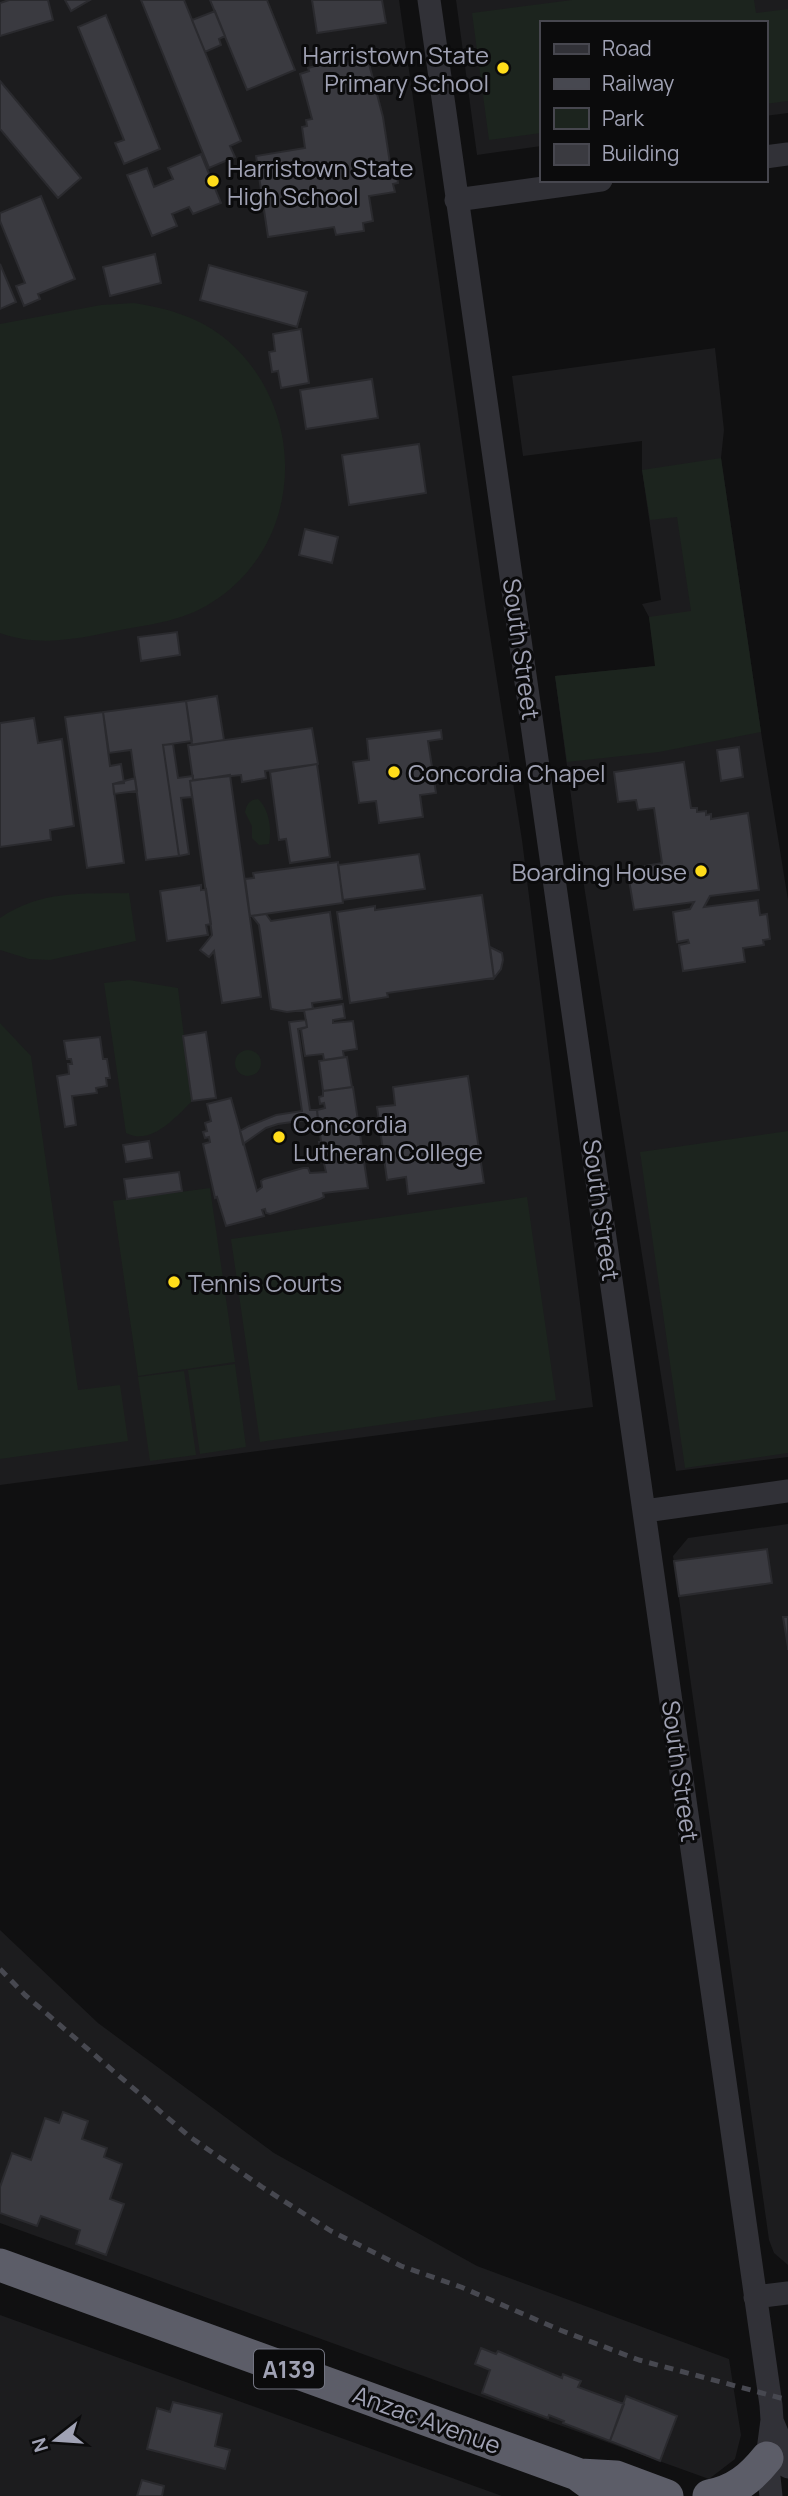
<svg xmlns="http://www.w3.org/2000/svg" width="788" height="2496" viewBox="0 0 788 2496" font-family="Manrope,sans-serif">
	<style>
		.built { fill: #1c1c1e }
		.green { fill: #1c241e }
		.building { fill: #3a3a40; stroke: #2a2a2e; stroke-width: 2 }
		.lines { fill: none; stroke-linecap: round; stroke-linejoin: round }
		.minor { stroke: #313137; stroke-width: 23 }
		.highway { stroke: #5c5d68; stroke-width: 33 }
		.rail { stroke: #474850; stroke-width: 5; stroke-dasharray: 9 7; stroke-linecap: butt }
		.poi-dot { fill: #ffdc1a; stroke: #0b0b0c; stroke-width: 2.5 }
		.labels { text-anchor: middle; dominant-baseline: central; stroke-width: 6; stroke-linejoin: round; paint-order: stroke }
		.shield { fill: #0b0b0c; stroke: #737582; stroke-width: 2 }
		.shield-label { font-size: 23px; font-weight: bold; fill: #a0a2b4 }
		.poi-label { font-size: 24px; fill: #a0a2b4; stroke: #0b0b0c; text-anchor: start }
		.street-label { font-size: 24px; fill: #a0a2b4; stroke: #0b0b0c }
	</style>
	<rect width="100%" height="100%" fill="#101011"/>
	<path class="built" d="M0,0h399l87,610 36,230 71,567 -593,78z
		M456,0h332v113l-23,3v-93h-224v123l-64,9z
		M715,348l9,82 -3,28 40,274 27,168v557l-112,14 -99,-630 -22,-165 101,-10 -7,-49 -7,-13 19,-4 -19,-130v-29l-119,15 -11,-80z
		M788,1524v741l-14,-12 -5,-13 -96,-684 15,-18z
		M0,1930l98,93 176,130 203,113 252,93 12,76 -6,24 -26,20 -709,-256z
		M0,2315l502,181h-502z"/>
	<path class="green" d="M572,0h182l2,13 32,-4v92l-23,3v-81h-224v110l-52,7 -17,-127z
		M134,303c31,5 62,13 88,33 89,70 84,213 -16,270 -28,16 -60,19 -91,25 -38,8 -77,16 -115,2v-309l101,-19z
		M721,458l40,274 -102,20 -92,10 -12,-86 100,-10 -6,-49 42,-6 -14,-94 -27,3 -8,-50z
		M258,799c11,10 14,29 11,45l-10,1 -7,-7v-12l-7,-14c2,-9 5,-12 13,-13z
		M129,893l7,48 -86,19 -21,-1 -29,-9v-32c41,-28 81,-24 129,-25z
		M129,980l49,8 14,113c-17,17 -41,45 -66,32l-22,-150z
		M0,1023l31,33 47,334 42,-5 8,56 -128,18z
		M235 1063a13 13 0 1 1 26 0a13 13 0 1 1-26 0Z
		M788,1131v322l-103,15 -45,-316z
		M210,1188l25,174 -97,14 -25,-175z
		M527,1197l29,203 -296,42 -29,-203z
		M235,1364l11,83 -46,7 -12,-84z
		M184,1371l12,84 -46,6 -12,-84z"/>
	<path class="building" d="M9,0h39l5,20 -53,16v-33z
		M65,0h25l-19,11z
		M141,0h43l57,141 -11,5 5,11 -26,11z
		M210,0h57l28,70 -48,20z
		M312,0h70l4,23 -69,10z
		M215,11l10,25 -6,3 2,6 -16,7 -13,-32z
		M106,15l54,134 -36,15 -9,-21 9,-3 -46,-113z
		M367,56l16,61 8,53 5,-1 2,14 -5,1 2,8 -26,4 4,25 -10,2 1,8 -28,4 -2,-8 -66,10 -12,-81 49,-8 -3,-21 5,-1 -1,-6 6,-1 -12,-45 9,-3 -1,-3 22,-6 1,4z
		M0,81l81,97 -23,20 -58,-69z
		M201,154l20,49 -28,11 -4,-7 -17,7 5,12 -25,10 -25,-61 20,-7 7,19 19,-8 -5,-11z
		M41,196l34,83 -37,15 2,5 -16,7 -8,-20 9,-3 -25,-62v-8z
		M155,254l6,29 -51,13 -7,-29z
		M0,264l16,38 -16,7z
		M209,265l98,27 -10,35 -97,-27z
		M301,329l8,54 -28,5 -3,-17 -6,1 -3,-20 6,-1 -2,-17z
		M372,379l6,39 -72,11 -6,-39z
		M419,444l7,49 -77,12 -7,-50z
		M305,529l33,8 -6,26 -33,-8z
		M177,632l3,23 -39,6 -3,-24z
		M217,696l7,44 -32,5 -6,-44z
		M186,701l6,40 -29,4 16,111 -33,4 -15,-110 -22,3 -6,-41z
		M103,712l7,54 11,-2 3,19 -11,1 11,79 -37,5 -22,-151z
		M34,718l4,25 24,-4 12,87 -24,4 1,10 -51,7v-124z
		M312,728l6,36 -53,7 1,7 -24,4 -1,-7 -48,5 -5,-35z
		M441,730l1,9 -14,2 8,52 -16,2 3,22 -44,6 -3,-22 -17,2 -6,-41 16,-2 -2,-21z
		M173,744l5,34 15,-2v4l-3,1 2,16 -11,1 8,56 -10,2 -16,-111z
		M739,747l4,30 -22,4 -4,-31z
		M684,762l7,46h6v4l9,-1v4l5,-1v5l37,-6 11,77 -49,6 -6,11 54,-7 2,15 7,-1 3,25 -7,1 1,5 -21,3 2,14 -62,9 -4,-26 10,-2 -1,-3 -11,2 -4,-30 17,-3 4,-7 -60,8 -5,-30 18,-3 -2,-11 17,-3 -8,-55 -16,2 -2,-10 -18,2 -4,-30z
		M317,764l13,93 -40,6 -4,-24 -7,1 -9,-68z
		M230,775l31,222 -39,6 -8,-52 -5,6 -9,-7 12,-15 -22,-154z
		M135,778l2,13 -23,3 -1,-10z
		M419,854l6,35 -82,11 -5,-35z
		M338,862l5,41 -93,13 -5,-37 9,-1 -1,-5z
		M201,885v5l5,-1 5,35 -5,1 2,10 -41,6 -7,-50z
		M482,895l12,83 -107,15 1,4 -38,6 -13,-91 38,-6v4z
		M330,912l12,87 -30,4 1,6 -26,3 -16,-3 -12,-84 -7,-9 14,-2 5,7z
		M490,947l12,6 1,7 -2,9 -7,9z
		M343,1004l2,14 -12,2v3l20,-2 4,28 -14,2 1,6 -20,3 -1,-6 -18,2 -4,-27 6,-2 -3,-17z
		M306,1020l1,7 -9,2 12,81h7l1,12 -11,1v-3l-29,4 -12,4 -23,16 -3,-13 9,-5 27,-11 26,-4 -13,-89z
		M206,1032l10,66 -24,3 -9,-65z
		M100,1037l3,22h4l3,19h-4l1,8 -11,2 1,5 -25,3 4,29 -11,2 -8,-51 12,-2 -1,-10h4l-1,-5h-4l-3,-18z
		M347,1057l5,30 -29,4 -4,-30z
		M468,1076l16,107 -76,11 -2,-17 -19,3 -10,-73 18,-2 -2,-18z
		M353,1087l15,101 -45,5 1,4 -4,2 -50,15 -4,-1 -1,-4 -3,1 2,6 -38,10 -9,-29 -2,1 -12,-54 7,-2 -1,-5 -4,1 -2,-6 4,-1 -2,-8 6,-2 -4,-17 24,-6 26,93 5,-4 -1,-6 3,-2 39,-11h5l2,5 16,-1 -7,-30h2l-4,-32 8,-2 -1,-5 -4,1 -1,-7 4,-1v-5z
		M149,1141l3,17 -26,4 -3,-17z
		M179,1172l3,19 -55,8 -3,-20z
		M767,1549l5,34 -93,13 -5,-35z
		M783,1617h5v33v-3z
		M63,2112l25,9 -6,18 25,9 -3,9 18,7 -12,35 14,5 -18,51 -30,-11 4,-14 -39,-14 -4,10 -37,-13v-26l12,-34 19,7 14,-42 14,5z
		M481,2348l15,6 2,-3 64,27 1,-4 18,7 -3,6 46,17 -14,37 -47,-18 1,-2 -15,-6 -1,3 -66,-25 8,-23 -15,-6z
		M626,2396l51,20 -17,45 -50,-20z
		M173,2402l49,12 -7,32 15,4 -5,19 -78,-20 10,-41 13,4z
		M142,2480l22,6 -2,10h-25z"/>
	<g class="lines">
		<path class="minor" d="M429,0l342,2405 1,15 -5,38 4,38
			M765,157l23,-3
			M456,200l145,-20
			M645,1511l143,-20
			M755,2297l33,-4
			M773,2423l13,32 2,12"/>
		<path class="highway" d="M0,2265l577,209 30,22
			M580,2475l36,2 51,19
			M709,2496c26,-5 42,-18 58,-38"/>
		<path class="rail" d="M0,1969l25,26 165,142 72,50 69,44 70,35 60,21 99,43 79,30 149,40"/>
	</g>
	<g class="poi-dot">
		<circle cx="503" cy="68" r="7"/>
		<circle cx="213" cy="181" r="7"/>
		<circle cx="394" cy="772" r="7"/>
		<circle cx="701" cy="871" r="7"/>
		<circle cx="279" cy="1137" r="7"/>
		<circle cx="174" cy="1282" r="7"/>
	</g>
	<g class="labels">
		<rect class="shield" x="254" y="2349.5" width="70" height="39" rx="5"/>
		<g class="shield-label">
			<text x="289" y="2369">A139</text>
		</g>
		<g class="poi-label">
			<text x="489" y="54" text-anchor="end">Harristown State<tspan x="489" dy="28">Primary School</tspan></text>
			<text x="227" y="167">Harristown State<tspan x="227" dy="28">High School</tspan></text>
			<text x="408" y="772">Concordia Chapel</text>
			<text x="687" y="871" text-anchor="end">Boarding House</text>
			<text x="293" y="1123">Concordia<tspan x="293" dy="28">Lutheran College</tspan></text>
			<text x="188" y="1282">Tennis Courts</text>
		</g>
		<g class="street-label">
			<text transform="translate(522 649) rotate(82)">South Street</text>
			<text transform="translate(602 1210) rotate(82)">South Street</text>
			<text transform="translate(681 1771) rotate(82)">South Street</text>
			<text transform="translate(427 2419) rotate(20)">Anzac Avenue</text>
		</g>
	</g>
	<rect x="540" y="21" width="228" height="161" fill="#0b0b0c" stroke="#47474f" stroke-width="2"/>
	<rect x="554" y="44" width="35" height="10" fill="#313137" stroke="#47474f" stroke-width="2"/>
	<text x="602" y="56" font-size="21" fill="#a0a2b4">Road</text>
	<rect x="554" y="79" width="35" height="10" fill="#474850" stroke="#47474f" stroke-width="2"/>
	<text x="602" y="91" font-size="21" fill="#a0a2b4">Railway</text>
	<rect x="554" y="108" width="35" height="21" fill="#1c241e" stroke="#47474f" stroke-width="2"/>
	<text x="602" y="126" font-size="21" fill="#a0a2b4">Park</text>
	<rect x="554" y="144" width="35" height="21" fill="#3a3a40" stroke="#47474f" stroke-width="2"/>
	<text x="602" y="161" font-size="21" fill="#a0a2b4">Building</text>
	<g transform="translate(56 2440) rotate(253)" stroke="#0b0b0c" stroke-width="5" paint-order="stroke">
	<path d="M0-5L12 26L0 18L-12 26Z" fill="#a0a2b4"/>
	<text y="-10" font-size="19" font-weight="bold" text-anchor="middle" fill="#a0a2b4">N</text>
	</g>
</svg>
